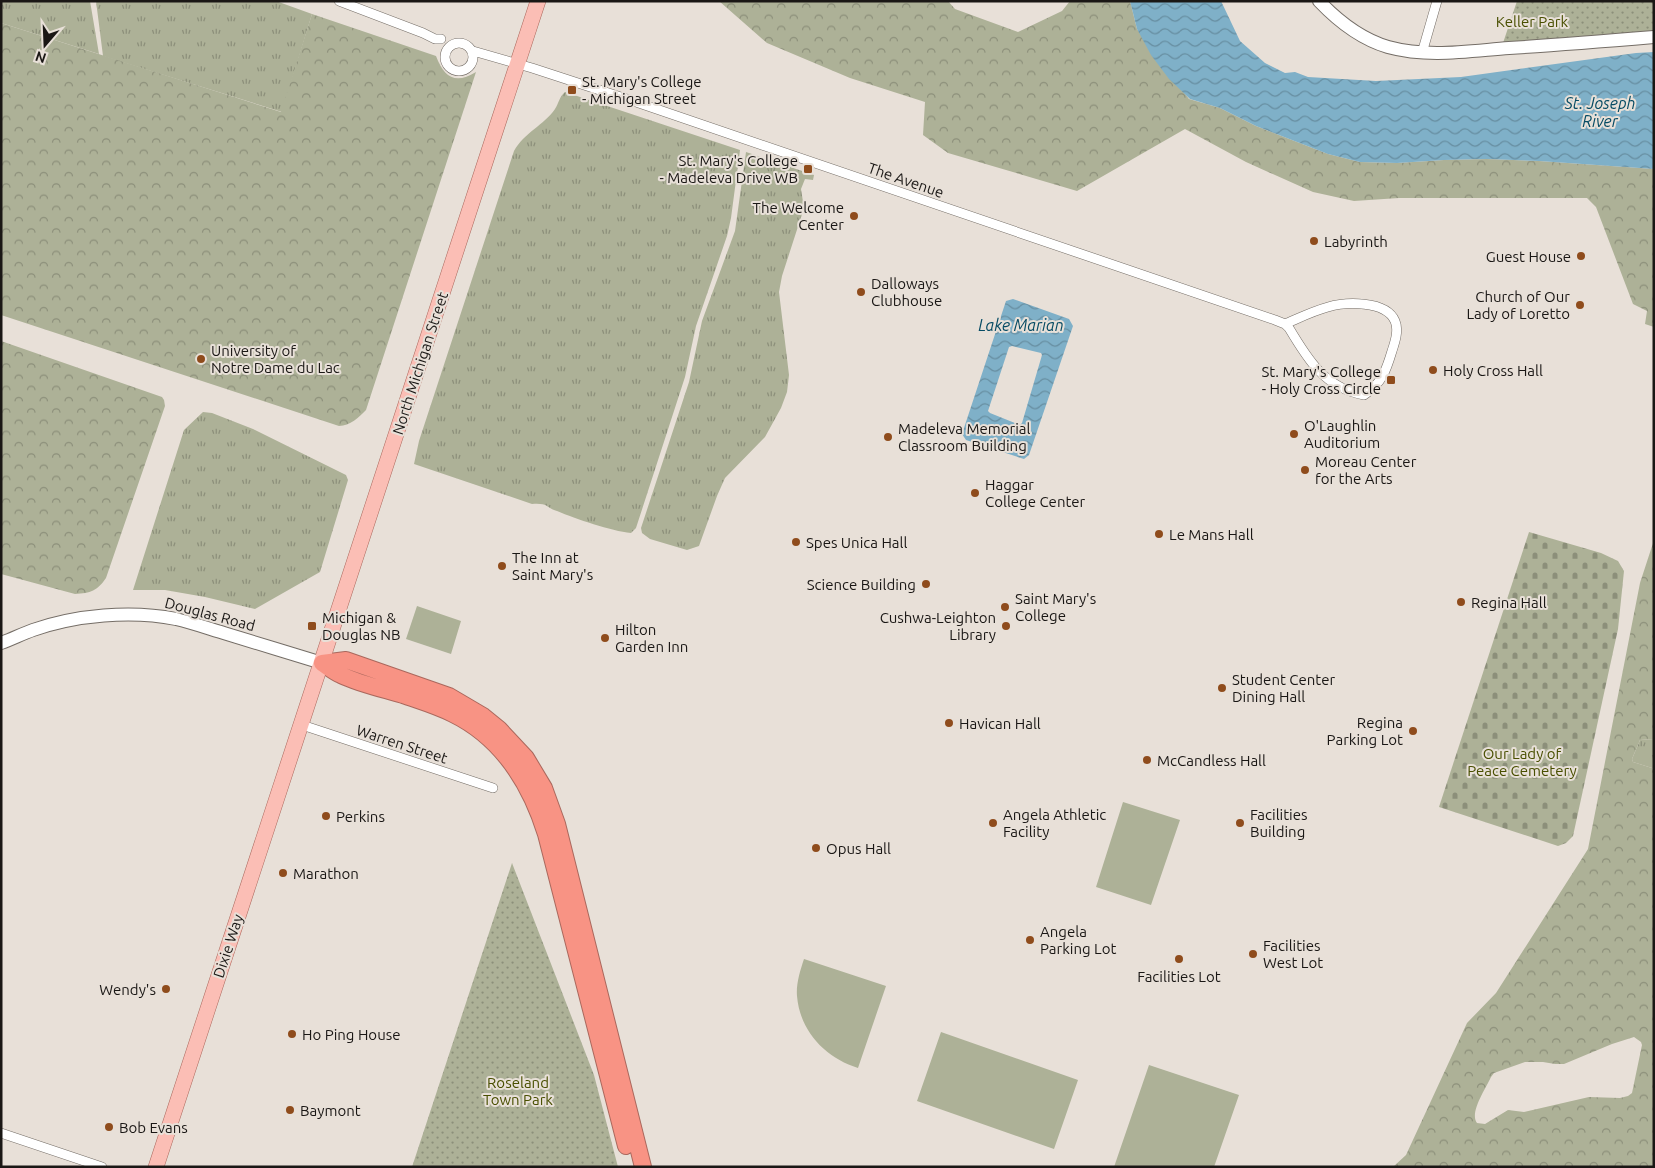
<svg xmlns="http://www.w3.org/2000/svg" width="1655" height="1168" viewBox="0 0 1655 1168" font-family="Ubuntu,sans-serif">
	<style>
		.grass { fill: url(#grass-tufts) }
		.forest { fill: url(#forest-crowns); fill-rule: evenodd }
		.cemetery { fill: url(#cemetery-stones) }
		.park { fill: url(#park-dots) }
		.pitch { fill: #adb197 }
		.water { fill: url(#water-waves); fill-rule: evenodd }
		.lines { fill: none; stroke-linecap: round; stroke-linejoin: round }
		.street-casing { stroke: #746d66; stroke-width: 10 }
		.secondary-casing { stroke: #746d66; stroke-width: 14 }
		.primary-casing { stroke: #aa685d; stroke-width: 16 }
		.highway-casing { stroke: #aa685d; stroke-width: 18 }
		.street { stroke: #fff; stroke-width: 9 }
		.secondary { stroke: #fff; stroke-width: 12 }
		.primary { stroke: #fbbeb5; stroke-width: 15 }
		.highway { stroke: #f89384; stroke-width: 16 }
		.poi-dot { fill: #8f4c1c; stroke: #e8e0d8; stroke-width: 2 }
		.labels { text-anchor: middle; dominant-baseline: central; stroke-width: 4; stroke-linejoin: round; paint-order: stroke }
		.park-label { font-size: 15px; fill: #494f00; stroke: #e8e0d8 }
		.poi-label { font-size: 15px; fill: #1a1715; stroke: #e8e0d8; text-anchor: start }
		.street-label { font-size: 15px; fill: #1a1715; stroke: #e8e0d8 }
		.water-label { font-size: 16px; font-style: italic; fill: #064b64; stroke: #e8e0d8 }
	</style>
	<defs>
		<pattern id="grass-tufts" width="24" height="20" patternUnits="userSpaceOnUse" patternTransform="scale(1.25)"><rect width="24" height="20" fill="#adb197"/><path d="M3 7l-1-3M5 7V3M7 7l1-3M15 17l-1-3M17 17v-4M19 17l1-3" fill="none" stroke="#8c8f7a"/></pattern>
		<pattern id="forest-crowns" width="20" height="18" patternUnits="userSpaceOnUse" patternTransform="scale(1.25)"><rect width="20" height="18" fill="#adb197"/><path d="M2 6a3 3 0 1 1 6 0M12 15a3 3 0 1 1 6 0" fill="none" stroke="#8c8f7a"/></pattern>
		<pattern id="cemetery-stones" width="16" height="16" patternUnits="userSpaceOnUse" patternTransform="scale(1.25)"><rect width="16" height="16" fill="#adb197"/><path d="M2 7V4a2 2 0 0 1 4 0v3zM10 15v-3a2 2 0 0 1 4 0v3z" fill="#8c8f7a"/></pattern>
		<pattern id="park-dots" width="8" height="8" patternUnits="userSpaceOnUse" patternTransform="scale(1.25)"><rect width="8" height="8" fill="#adb197"/><path d="M2 2h.1M6 6h.1" fill="none" stroke="#8c8f7a" stroke-width="1.8" stroke-linecap="round"/></pattern>
		<pattern id="water-waves" width="16" height="10" patternUnits="userSpaceOnUse" patternTransform="scale(1.25)"><rect width="16" height="10" fill="#7fb0c8"/><path d="M0 5q4-4 8 0t8 0" fill="none" stroke="#678ea1"/></pattern>
	</defs>
	<rect width="100%" height="100%" fill="#e8e0d8"/>
	<path class="grass" d="M1,1h89l9,53 -98,-31z
		M96,1h180l36,13 -30,98 -179,-56z
		M565,92l175,58 -9,68 -4,18 -31,90 -11,51 -49,151 -5,5c-20,-2 -55,-14 -74,-22 -13,-4 -8,-8 -25,-7l-118,-40 5,-23 95,-290c10,-18 30,-26 41,-42 4,-6 4,-12 10,-17z
		M746,152l68,23 -1,5 -8,-1 -4,10 3,19 -22,68 -3,16 10,83 -2,17 -6,16 -16,29 -40,41 -8,18 -18,50 -12,4 -37,-11 -8,-6 -1,-5 48,-146 13,-61 33,-90z
		M203,412l9,1 41,16 93,46 2,5 -28,92 -65,37 -50,-12 -40,-7h-32l51,-160z
		M1654,739v32l-2,-3 -19,-6 -1,-3 8,-19z"/>
	<path class="forest" d="M719,1h229l7,8 63,23 44,-21 8,-10h60l7,28 52,70 31,9 36,18 72,28 32,8 37,1 47,-3 43,-1 52,2 115,8v158l-9,-3 2,-13 -14,-7 -37,-97 -9,-9h-188l-45,3 -41,-9 -67,-30 -61,-33 -108,62 -129,-38 -25,-18 2,-33 -75,-24 -83,-35z
		M312,14l124,42c8,21 19,29 40,16l-110,338c-7,7 -16,16 -27,16l-338,-111v-292l280,89z
		M1,341l161,56 2,3 1,6 -59,172c-9,13 -15,15 -31,16l-74,-20z
		M1654,540v199l-14,1 -8,19 1,3 19,6 2,3v396h-261l13,-12 61,-132 29,-30 92,-144 52,-266zM1634,1037l7,5 1,3 -10,48 -4,3 -8,2 -31,-1 -65,15 -16,-2 -23,14 -8,-1c-8,-10 9,-35 14,-46l3,-4 31,-11h18l12,2h9l48,-20z"/>
	<path class="cemetery" d="M1529,532l72,21 17,8 6,10 -6,58 -45,207 -7,7 -8,3 -119,-39z"/>
	<path class="park" d="M1517,1h137v31l-151,11z
		M512,863l82,212 24,92h-206z"/>
	<path class="pitch" d="M417,606l44,15 -10,33 -45,-15z
		M1123,802l57,18 -29,85 -55,-18z
		M804,959l82,27 -28,82c-32,-10 -58,-36 -61,-72 -1,-12 3,-25 7,-37z
		M941,1032l137,48 -24,69 -137,-48z
		M1149,1065l90,30 -25,72h-100z"/>
	<path class="water" d="M1130,1h91l19,40 25,22 20,10 10,-1 13,5 68,4 85,-4 175,-24 18,-1v117l-115,-8 -52,-2 -43,1 -47,3 -37,-1 -32,-8 -72,-28 -36,-18 -30,-9 -21,-20 -18,-24 -14,-26z
		M1013,299l56,20 4,7 -44,129 -5,4 -58,-19 -4,-6 44,-133zM1012,346l29,7 1,2 -20,68 -2,2 -30,-12 -2,-2 21,-64z"/>
	<g class="lines">
		<defs>
			<path id="street" d="M339,1l84,32 12,6h6
				M445 57a14 14 0 1 1 28 0a14 14 0 1 1-28 0Z
				M473,51l59,17 98,32 645,220 10,4 4,4c19,32 36,60 75,67 18,-12 22,-24 28,-44 3,-9 7,-21 3,-30 -9,-21 -50,-19 -67,-14 -15,4 -29,11 -43,17
				M1422,53l15,-52
				M302,725l191,63
				M1,1133l101,34"/>
			<path id="secondary" d="M1319,1c19,20 42,38 69,46 40,11 81,4 121,1 48,-3 97,-7 145,-11
				M1,643c11,-4 21,-9 32,-13 43,-15 98,-20 143,-11 17,4 34,10 51,15 32,10 63,19 95,29"/>
			<path id="primary" d="M156,1167l382,-1166"/>
			<path id="highway" d="M322,663l24,-3 103,36 34,20 16,13 27,29 18,30 13,36 86,343
				M322,663c6,4 12,9 19,12 19,9 42,14 62,20 17,6 34,11 50,19 49,24 77,69 93,120l80,312"/>
		</defs>
		<use href="#street" class="street-casing"/>
		<use href="#secondary" class="secondary-casing"/>
		<use href="#primary" class="primary-casing"/>
		<use href="#highway" class="highway-casing"/>
		<use href="#street" class="street"/>
		<use href="#secondary" class="secondary"/>
		<use href="#primary" class="primary"/>
		<use href="#highway" class="highway"/>
	</g>
	<g class="poi-dot">
		<rect x="567" y="85" width="10" height="10" rx="2.5"/>
		<rect x="803" y="164" width="10" height="10" rx="2.5"/>
		<circle cx="854" cy="216" r="5"/>
		<circle cx="1314" cy="241" r="5"/>
		<circle cx="1581" cy="256" r="5"/>
		<circle cx="861" cy="292" r="5"/>
		<circle cx="1580" cy="305" r="5"/>
		<circle cx="201" cy="359" r="5"/>
		<circle cx="1433" cy="370" r="5"/>
		<rect x="1386" y="375" width="10" height="10" rx="2.5"/>
		<circle cx="1294" cy="434" r="5"/>
		<circle cx="888" cy="437" r="5"/>
		<circle cx="1305" cy="470" r="5"/>
		<circle cx="975" cy="493" r="5"/>
		<circle cx="1159" cy="534" r="5"/>
		<circle cx="796" cy="542" r="5"/>
		<circle cx="502" cy="566" r="5"/>
		<circle cx="926" cy="584" r="5"/>
		<circle cx="1461" cy="602" r="5"/>
		<circle cx="1005" cy="607" r="5"/>
		<rect x="307" y="621" width="10" height="10" rx="2.5"/>
		<circle cx="1006" cy="626" r="5"/>
		<circle cx="605" cy="638" r="5"/>
		<circle cx="1222" cy="688" r="5"/>
		<circle cx="949" cy="723" r="5"/>
		<circle cx="1413" cy="731" r="5"/>
		<circle cx="1147" cy="760" r="5"/>
		<circle cx="326" cy="816" r="5"/>
		<circle cx="993" cy="823" r="5"/>
		<circle cx="1240" cy="823" r="5"/>
		<circle cx="816" cy="848" r="5"/>
		<circle cx="283" cy="873" r="5"/>
		<circle cx="1030" cy="940" r="5"/>
		<circle cx="1253" cy="954" r="5"/>
		<circle cx="1179" cy="959" r="5"/>
		<circle cx="166" cy="989" r="5"/>
		<circle cx="292" cy="1034" r="5"/>
		<circle cx="290" cy="1110" r="5"/>
		<circle cx="109" cy="1127" r="5"/>
	</g>
	<g class="labels">
		<g class="park-label">
			<text x="1532" y="21">Keller Park</text>
			<text x="1522" y="753">Our Lady of<tspan x="1522" dy="17">Peace Cemetery</tspan></text>
			<text x="518" y="1082">Roseland<tspan x="518" dy="17">Town Park</tspan></text>
		</g>
		<g class="poi-label">
			<text x="582" y="81">St. Mary's College<tspan x="582" dy="17">- Michigan Street</tspan></text>
			<text x="798" y="160" text-anchor="end">St. Mary's College<tspan x="798" dy="17">- Madeleva Drive WB</tspan></text>
			<text x="844" y="207" text-anchor="end">The Welcome<tspan x="844" dy="17">Center</tspan></text>
			<text x="1324" y="241">Labyrinth</text>
			<text x="1571" y="256" text-anchor="end">Guest House</text>
			<text x="871" y="283">Dalloways<tspan x="871" dy="17">Clubhouse</tspan></text>
			<text x="1570" y="296" text-anchor="end">Church of Our<tspan x="1570" dy="17">Lady of Loretto</tspan></text>
			<text x="211" y="350">University of<tspan x="211" dy="17">Notre Dame du Lac</tspan></text>
			<text x="1443" y="370">Holy Cross Hall</text>
			<text x="1381" y="371" text-anchor="end">St. Mary's College<tspan x="1381" dy="17">- Holy Cross Circle</tspan></text>
			<text x="1304" y="425">O'Laughlin<tspan x="1304" dy="17">Auditorium</tspan></text>
			<text x="898" y="428">Madeleva Memorial<tspan x="898" dy="17">Classroom Building</tspan></text>
			<text x="1315" y="461">Moreau Center<tspan x="1315" dy="17">for the Arts</tspan></text>
			<text x="985" y="484">Haggar<tspan x="985" dy="17">College Center</tspan></text>
			<text x="1169" y="534">Le Mans Hall</text>
			<text x="806" y="542">Spes Unica Hall</text>
			<text x="512" y="557">The Inn at<tspan x="512" dy="17">Saint Mary's</tspan></text>
			<text x="916" y="584" text-anchor="end">Science Building</text>
			<text x="1015" y="598">Saint Mary's<tspan x="1015" dy="17">College</tspan></text>
			<text x="1471" y="602">Regina Hall</text>
			<text x="322" y="617">Michigan &amp;<tspan x="322" dy="17">Douglas NB</tspan></text>
			<text x="996" y="617" text-anchor="end">Cushwa-Leighton<tspan x="996" dy="17">Library</tspan></text>
			<text x="615" y="629">Hilton<tspan x="615" dy="17">Garden Inn</tspan></text>
			<text x="1232" y="679">Student Center<tspan x="1232" dy="17">Dining Hall</tspan></text>
			<text x="1403" y="722" text-anchor="end">Regina<tspan x="1403" dy="17">Parking Lot</tspan></text>
			<text x="959" y="723">Havican Hall</text>
			<text x="1157" y="760">McCandless Hall</text>
			<text x="1003" y="814">Angela Athletic<tspan x="1003" dy="17">Facility</tspan></text>
			<text x="1250" y="814">Facilities<tspan x="1250" dy="17">Building</tspan></text>
			<text x="336" y="816">Perkins</text>
			<text x="826" y="848">Opus Hall</text>
			<text x="293" y="873">Marathon</text>
			<text x="1040" y="931">Angela<tspan x="1040" dy="17">Parking Lot</tspan></text>
			<text x="1263" y="945">Facilities<tspan x="1263" dy="17">West Lot</tspan></text>
			<text x="1179" y="976" text-anchor="middle">Facilities Lot</text>
			<text x="156" y="989" text-anchor="end">Wendy's</text>
			<text x="302" y="1034">Ho Ping House</text>
			<text x="300" y="1110">Baymont</text>
			<text x="119" y="1127">Bob Evans</text>
		</g>
		<g class="street-label">
			<text transform="translate(906 180) rotate(19)">The Avenue</text>
			<text transform="translate(420 363) rotate(-72)">North Michigan Street</text>
			<text transform="translate(210 614) rotate(15)">Douglas Road</text>
			<text transform="translate(402 744) rotate(18)">Warren Street</text>
			<text transform="translate(228 946) rotate(-72)">Dixie Way</text>
		</g>
		<g class="water-label">
			<text x="1600" y="103">St. Joseph<tspan x="1600" dy="18">River</tspan></text>
			<text x="1021" y="325">Lake Marian</text>
		</g>
	</g>
	<rect width="1655" height="1168" fill="none" stroke="#1a1715" stroke-width="5"/>
	<g transform="translate(45 45) rotate(199)" stroke="#e8e0d8" stroke-width="4" paint-order="stroke">
	<path d="M0-4L9 19L0 12L-9 19Z" fill="#1a1715"/>
	<text y="-8" font-size="14" font-weight="bold" text-anchor="middle" fill="#1a1715">N</text>
	</g>
</svg>
